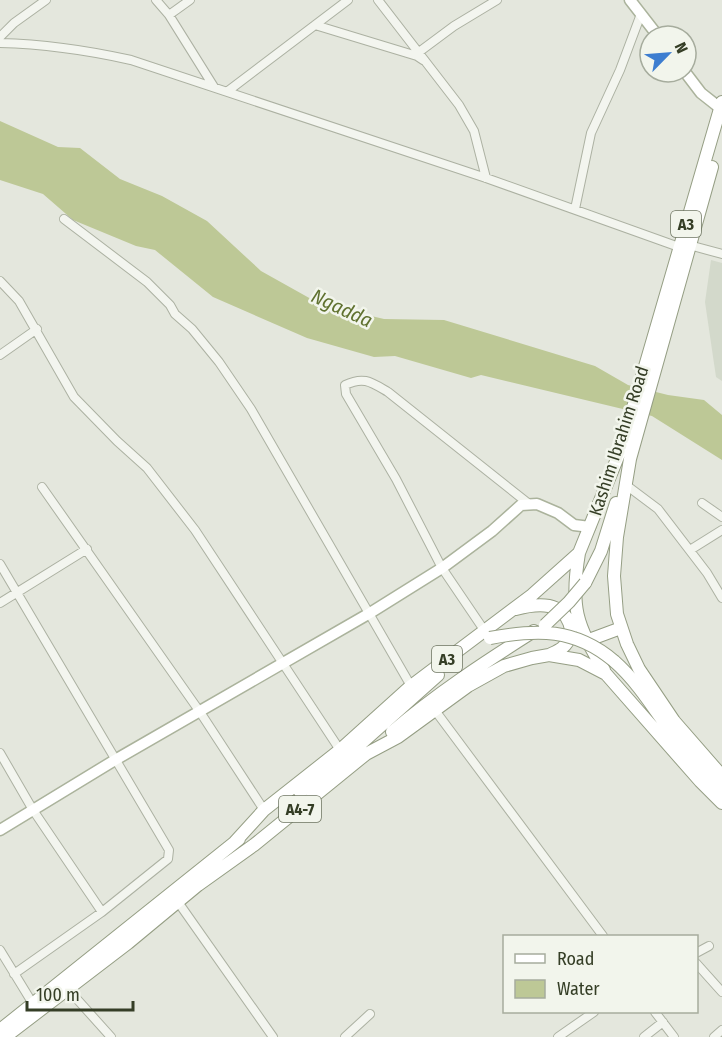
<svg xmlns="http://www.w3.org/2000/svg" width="722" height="1037" viewBox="0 0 722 1037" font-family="'Fira Sans Condensed',sans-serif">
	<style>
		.built { fill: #d3d9cb }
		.water { fill: #bdc896 }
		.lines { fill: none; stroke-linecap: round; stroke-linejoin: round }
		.minor-casing { stroke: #acb1a2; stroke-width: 10 }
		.major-casing { stroke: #abb39c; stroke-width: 13 }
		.highway-casing { stroke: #959e84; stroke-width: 14 }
		.minor { stroke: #f3f5ef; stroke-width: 8 }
		.major { stroke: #fff; stroke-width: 10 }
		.highway { stroke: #fff; stroke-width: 12 }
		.highway-bridge-casing { stroke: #959e84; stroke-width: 14; stroke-linecap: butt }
		.highway-bridge { stroke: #fff; stroke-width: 12 }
		.labels { text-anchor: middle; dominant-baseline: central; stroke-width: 5; stroke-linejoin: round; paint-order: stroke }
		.shield { fill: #f2f5ec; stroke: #6e7561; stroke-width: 1.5 }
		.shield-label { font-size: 16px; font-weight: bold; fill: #353e26 }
		.street-label { font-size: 18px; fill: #353e26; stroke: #f2f5ec }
		.water-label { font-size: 20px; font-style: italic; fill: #607230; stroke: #f2f5ec }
	</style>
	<rect width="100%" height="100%" fill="#e4e7dd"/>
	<path class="built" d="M711,260l11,3v118l-6,-4 -11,-75z"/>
	<path class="water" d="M0,121l58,26 22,1 40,31 42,17 45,25 54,50 59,33 64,15 60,1 151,46 33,19 40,10 36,5 18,15v45l-70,-44 -171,-41 -10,3 -76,-22 -21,1 -67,-19 -94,-41 -58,-47 -19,-4 -63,-26 -30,-26 -43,-14z"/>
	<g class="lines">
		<defs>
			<path id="minor" d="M156,0l13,15 45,72
				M378,0l81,105 15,26 12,47
				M169,15l21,-15
				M315,25l102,31 6,4
				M0,37l14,-14 32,-23
				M0,43c46,1 86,7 131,17l355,118 193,69
				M419,52l35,-26 43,-26
				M228,91l120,-91
				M575,209l16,-76 29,-63 21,-56
				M64,219l83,63 23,23 5,9 17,15 27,33 32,47 160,277
				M689,245l33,9
				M0,281l19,20 55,96 43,44 30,27 48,62 145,220
				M0,355l37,-26
				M626,485l32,24 49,64 15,25
				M42,487l158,225 64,98
				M702,503l20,14
				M690,550l32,-20
				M0,564l169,286 -1,9 -66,53 -88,62
				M0,603l87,-54
				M484,630l-42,-62 -46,-89 -50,-85 -1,-9c19,-9 26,-3 43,7l141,112
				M434,709l169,227
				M0,753l33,57 69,102
				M178,902l95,135
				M0,950l33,54
				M696,953l13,-7
				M696,963l26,29
				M67,988l44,49
				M655,1012l19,25
				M345,1037l25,-23
				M558,1037l36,-25
				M644,1037l19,-15
				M714,1037l8,-7"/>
			<path id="major" d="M630,0l28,36
				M685,72l16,21 19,15
				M0,830l115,-70 255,-147 72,-45 50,-37 29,-26 16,-1 21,9 16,12 16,2"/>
			<path id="highway" d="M712,167l-82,292 -13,78 -3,39 3,38 10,30 12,25 35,52 48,55
				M579,553c-9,54 -3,71 25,117
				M585,583l16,-32 15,-48
				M516,609c11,-3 22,-5 33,-3 20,4 30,28 13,42 -4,3 -9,5 -13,7
				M586,641l35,-13
				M614,661c24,21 40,48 58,73 15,20 32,39 50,56
				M392,732c44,-38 93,-70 142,-101
				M300,792l47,-36 91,-81
				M234,843l30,-33 76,-60 71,-64 121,-91 47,-42 42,-104 101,-347
				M0,1030l239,-191
				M5,1037l123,-94 70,-58 56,-40 112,-91 32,-17 70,-51 36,-20 28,-8 17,-3 30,5 27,14 94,107 22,22"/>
		</defs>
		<use href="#minor" class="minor-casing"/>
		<use href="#major" class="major-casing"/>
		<use href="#highway" class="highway-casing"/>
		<use href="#minor" class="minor"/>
		<use href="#major" class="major"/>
		<use href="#highway" class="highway"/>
		<defs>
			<path id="highway-bridge" d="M545,625l24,-23 16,-19
				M490,638c47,-9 85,-10 124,23"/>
		</defs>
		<use href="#highway-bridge" class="highway-bridge-casing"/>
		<use href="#highway-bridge" class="highway-bridge"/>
	</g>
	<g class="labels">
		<g class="shield">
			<rect x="671" y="211" width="30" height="26" rx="4.5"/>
			<rect x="432" y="646" width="30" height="26" rx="4.5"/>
			<rect x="279" y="796" width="42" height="26" rx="4.5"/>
		</g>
		<g class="shield-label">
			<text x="686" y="224">A3</text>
			<text x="447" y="659">A3</text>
			<text x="300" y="809">A4-7</text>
		</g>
		<g class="street-label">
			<text transform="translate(619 441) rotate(-72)">Kashim Ibrahim Road</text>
		</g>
		<g class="water-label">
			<text transform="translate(342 308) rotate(25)">Ngadda</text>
		</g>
	</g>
	<rect x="503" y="935" width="195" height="78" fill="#f2f5ec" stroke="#a6ac9d" stroke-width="1.5"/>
	<rect x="515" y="954" width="30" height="9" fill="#ffffff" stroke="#a6ac9d" stroke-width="1.5"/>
	<text x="557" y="965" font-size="18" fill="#353e26">Road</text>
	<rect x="515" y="980" width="30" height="18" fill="#bdc896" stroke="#a6ac9d" stroke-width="1.5"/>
	<text x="557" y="995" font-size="18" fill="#353e26">Water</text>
	<g transform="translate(668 54) rotate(65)"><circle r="28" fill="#f2f5ec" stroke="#a6ac9d" stroke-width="1.5"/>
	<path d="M0-4.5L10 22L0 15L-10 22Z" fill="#3d7dd0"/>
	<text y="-9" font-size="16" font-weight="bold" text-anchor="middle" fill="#353e26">N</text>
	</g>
	<path d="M27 1001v9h106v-9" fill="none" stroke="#353e26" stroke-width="3"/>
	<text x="36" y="1001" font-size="18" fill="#353e26" stroke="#f2f5ec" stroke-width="4.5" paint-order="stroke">100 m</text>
</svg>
